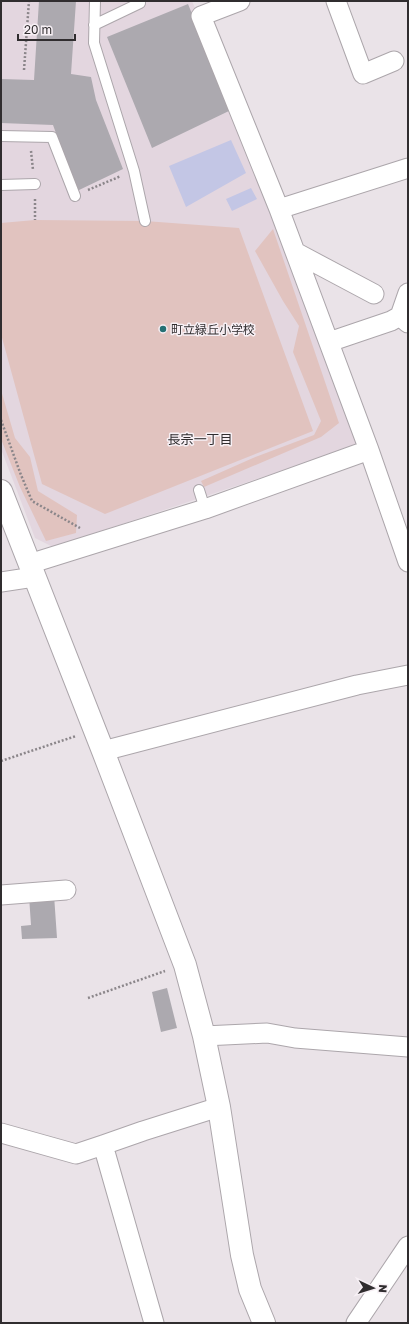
<svg xmlns="http://www.w3.org/2000/svg" width="409" height="1324" viewBox="0 0 409 1324" font-family="'Golos Text','Noto Sans JP',sans-serif">
	<style>
		.built { fill: #e3d6df }
		.green { fill: #e1c3bf }
		.water { fill: #c3c6e5 }
		.building { fill: #aca9af }
		.lines { fill: none; stroke-linecap: round; stroke-linejoin: round }
		.lane-casing { stroke: #aca6ab; stroke-width: 12 }
		.street-casing { stroke: #aca6ab; stroke-width: 21 }
		.secondary-casing { stroke: #aca6ab; stroke-width: 24 }
		.path { stroke: #8b868a; stroke-width: 2.5; stroke-dasharray: 2 2; stroke-linecap: butt }
		.lane { stroke: #fff; stroke-width: 10 }
		.street { stroke: #fff; stroke-width: 19 }
		.secondary { stroke: #fff; stroke-width: 22 }
		.poi-dot { fill: #257074; stroke: #f7f0f5; stroke-width: 1.5 }
		.labels { text-anchor: middle; dominant-baseline: central; stroke-width: 3; stroke-linejoin: round; paint-order: stroke }
		.poi-label { font-size: 12px; fill: #302d2f; stroke: #f7f0f5; text-anchor: start }
		.neighbourhood-label { font-size: 13px; fill: #302d2f; stroke: #f7f0f5 }
	</style>
	<rect width="100%" height="100%" fill="#eae3e8"/>
	<path class="built" d="M1,1h191l61,142 109,293 -6,10 -303,101 -18,-9 -34,-89z"/>
	<path class="green" d="M35,220l110,1 94,7 74,203 -208,83 -63,-30 -41,-150v-111z
		M273,229l66,194 -18,14 -117,50 -3,-6 52,-23 61,-23 7,-14 -28,-69 6,-26 -16,-25 -28,-50z
		M1,390l14,48 15,19 8,34 39,24 -1,18 -30,8 -26,-54 -19,-48z"/>
	<path class="water" d="M231,140l15,33 -60,34 -17,-41z
		M251,188l6,11 -25,12 -6,-12z"/>
	<path class="building" d="M39,1h37l-5,73 20,3 5,23 27,69 -46,22 -24,-66 -52,-2v-44l33,1z
		M188,4l43,106 -79,38 -45,-111z
		M54,895l3,43 -35,1 -1,-13 10,-1 -2,-29z
		M167,988l10,40 -16,4 -9,-40z"/>
	<g class="lines">
		<defs>
			<path id="lane" d="M95,1l-1,42 40,128 11,50
				M94,25l46,-22 -2,-2
				M1,136l51,1 23,59
				M1,185l34,-1
				M199,490l6,19"/>
			<path id="street" d="M336,1l27,73 31,-13
				M279,209l129,-41
				M295,252l79,42
				M400,316l8,-23
				M329,342l62,-21 9,-5 8,7
				M369,450l39,112
				M29,564l176,-55 164,-59 -90,-241 -78,-193 39,-15
				M1,582l33,-5
				M103,751l254,-66 51,-10
				M1,895l65,-5
				M204,1036l63,-3 28,5 113,9
				M1,1133l75,21 27,-9 40,-14 76,-24
				M103,1145l51,178
				M356,1323l52,-77"/>
			<path id="secondary" d="M1,491l102,260 82,214 19,71 15,71 23,148 8,34 14,34"/>
		</defs>
		<use href="#lane" class="lane-casing"/>
		<use href="#street" class="street-casing"/>
		<use href="#secondary" class="secondary-casing"/>
		<path class="path" d="M24,70l5,-69
			M31,151l2,19
			M88,190l33,-14
			M35,199v21
			M1,420l20,55 11,26 48,27
			M1,761l75,-25
			M88,998l77,-27"/>
		<use href="#lane" class="lane"/>
		<use href="#street" class="street"/>
		<use href="#secondary" class="secondary"/>
	</g>
	<circle class="poi-dot" cx="163" cy="329" r="4"/>
	<g class="labels">
		<g class="poi-label">
			<text x="171" y="329">町立緑丘小学校</text>
		</g>
		<g class="neighbourhood-label">
			<text x="200" y="439">長宗一丁目</text>
		</g>
	</g>
	<rect width="409" height="1324" fill="none" stroke="#302d2f" stroke-width="4"/>
	<g transform="translate(373 1288) rotate(94)" stroke="#f7f0f5" stroke-width="3" paint-order="stroke">
	<path d="M0-3L7 15L0 10L-7 15Z" fill="#302d2f"/>
	<text y="-6" font-size="11" font-weight="bold" text-anchor="middle" fill="#302d2f">N</text>
	</g>
	<path d="M18 34v6h57v-6" fill="none" stroke="#302d2f" stroke-width="2"/>
	<text x="24" y="34" font-size="12" fill="#302d2f" stroke="#f7f0f5" stroke-width="3" paint-order="stroke">20 m</text>
</svg>
